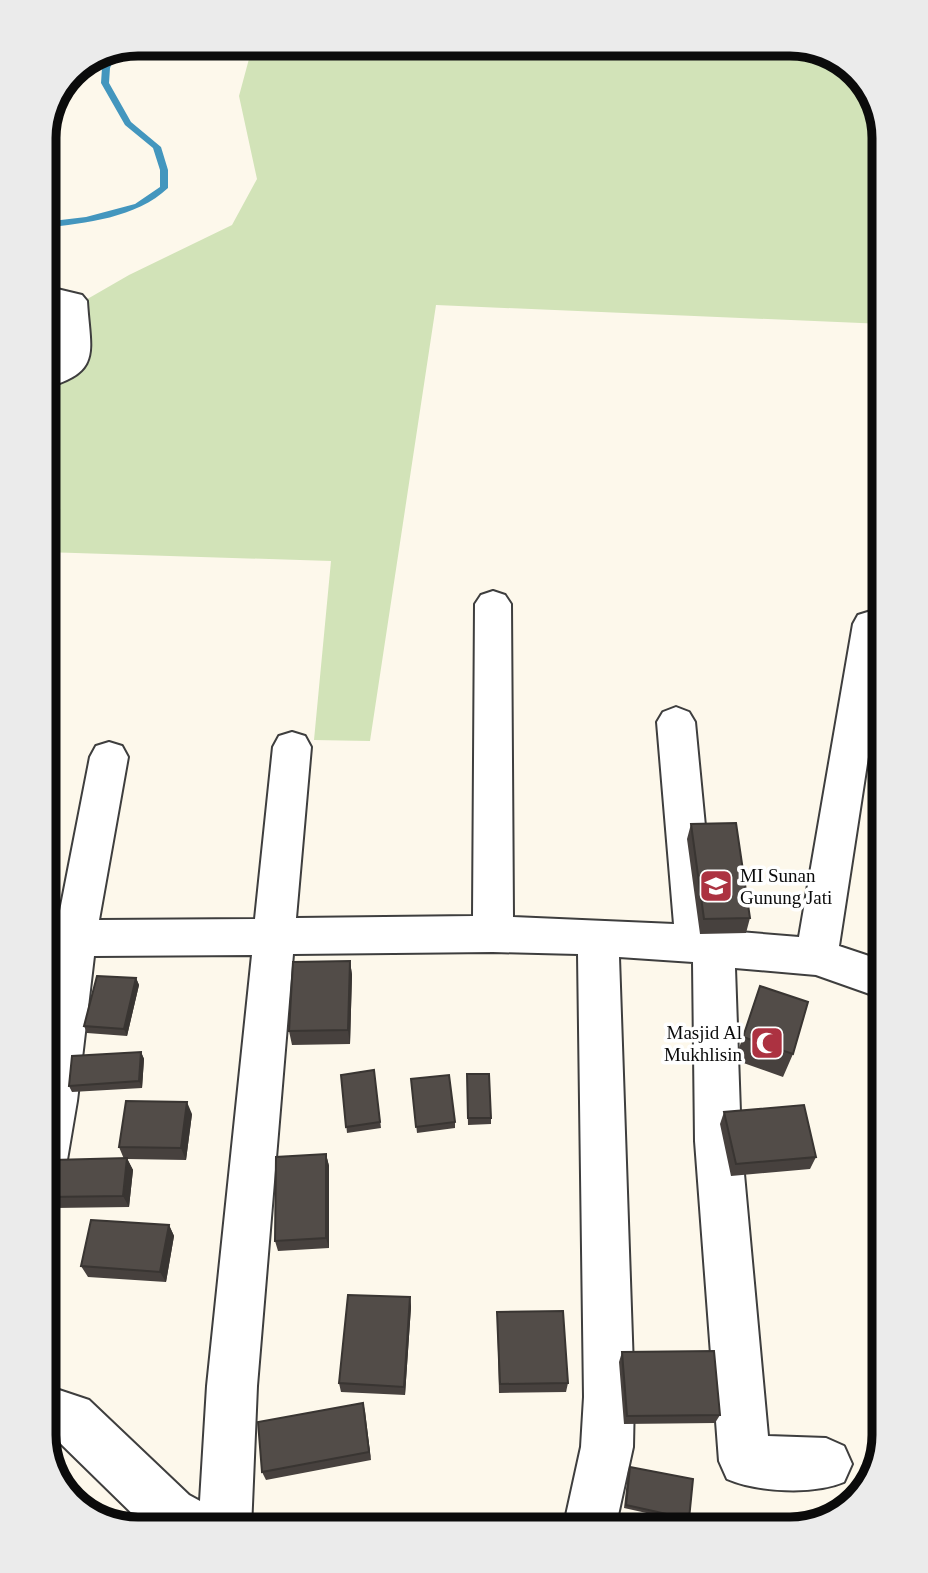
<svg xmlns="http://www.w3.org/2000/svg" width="928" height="1573" viewBox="0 0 928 1573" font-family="Georgia,serif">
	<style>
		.green { fill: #d2e3b8 }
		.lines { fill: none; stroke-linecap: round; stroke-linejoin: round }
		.stream { fill: #4396be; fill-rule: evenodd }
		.minor-casing { stroke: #3e3e3e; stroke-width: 4 }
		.minor { fill: #fff; fill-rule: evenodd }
		.wall { fill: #47413e }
		.shaded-wall { fill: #393532 }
		.building { fill: #524c48; stroke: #393532; stroke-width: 2 }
		.labels { text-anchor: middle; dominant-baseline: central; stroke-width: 7; stroke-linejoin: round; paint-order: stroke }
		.poi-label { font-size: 19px; fill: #0b0b0b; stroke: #fff; text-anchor: start }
		.rim { fill: none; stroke: #0b0b0b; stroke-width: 9 }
	</style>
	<rect width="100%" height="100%" fill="#fdf8eb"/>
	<path class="green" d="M253,44h544l46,16 32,36 9,42v186l-448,-19 -66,436 -56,-1 17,-179 -287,-9v-189l26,-54 59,-34 103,-50 25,-46 -18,-83z"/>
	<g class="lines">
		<path class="stream" d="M116,53l-6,15 -1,15 22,39 30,25 7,23v18c-32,30 -82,35 -124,40v-6l42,-5 49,-13 25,-17v-17l-7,-22 -28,-23 -24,-42 1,-15 6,-12z"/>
		<defs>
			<path id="minor" d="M57,289l25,6 5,6c3,51 16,71 -43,87v-22l16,-7 -2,-52 -14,2v-18z
				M493,591l12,4 6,9 2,313 161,7 -17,-202 6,-10 13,-5 13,5 6,10 20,208 84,7 54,-313 5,-9 13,-4 13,5v37l-45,293 45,15v38l-68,-24 -81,-7 6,173 27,295 58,2 18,8 8,18 -8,18c-30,13 -87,10 -117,-3l-8,-18 -24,-320 -2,-179 -74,-5 15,440 -1,50 -18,82h-52l18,-82 3,-50 -6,-443 -85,-2 -200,2 -36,432 -6,143h-103l-92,-90 -12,-4v-50l45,15 100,95 11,6 7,-115 45,-431 -158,1 -17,145 -10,59 -7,15 -16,7v-164l8,-61h-8v-36h14l32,-164 6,-11 13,-4 13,4 6,11 -29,163 156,-1 18,-172 6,-11 13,-4 13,4 6,11 -15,171 177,-2 2,-312 6,-9z"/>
		</defs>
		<use href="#minor" class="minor-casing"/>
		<use href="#minor" class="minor"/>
	</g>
	<path class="wall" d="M691,824l59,94 -4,15 -46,1 -13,-95z
		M350,961l2,14 -2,69 -58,1 -3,-14z
		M136,978l3,7 -12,51 -40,-3 -3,-7z
		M760,986l33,68 -10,23 -48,-17z
		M141,1052l3,7 -2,29 -70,4 -3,-6z
		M374,1070l7,58 -34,5 -6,-58z
		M467,1074l24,44v6l-23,1z
		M411,1079l44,43v6l-38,5z
		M724,1112l92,45 -6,12 -79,7 -11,-52z
		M192,1114l-6,46 -59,-1 6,11 -4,37 -74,1 -8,-11 77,-38 -5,-12z
		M326,1154l3,12v82l-51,3 -3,-10z
		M169,1225l5,11 -8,46 -78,-5 -7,-11z
		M410,1297l1,10 -6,88 -64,-3 -2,-9z
		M497,1312l71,71 -2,9 -67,1z
		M622,1352l98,63 -5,8 -91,1 -5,-62z
		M363,1403l8,57 -105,20 -4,-8z
		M630,1467l59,52 -2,3 -63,-14 4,-37z"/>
	<path class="shaded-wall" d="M350,961l2,14 -2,69 -2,-14z
		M136,978l3,7 -12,51 -3,-7z
		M141,1052l3,7 -2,29 -3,-7z
		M187,1102l5,12 -6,46 -5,-12z
		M326,1154l3,12v82l-3,-10z
		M127,1158l6,12 -4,37 -6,-11z
		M169,1225l5,11 -8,46 -6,-10z
		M410,1297l1,10 -6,88 -1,-8z
		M363,1403l2,8 6,49 -2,-8z"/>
	<path class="building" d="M736,823l14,95 -46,1 -13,-95z
		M350,961l-2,69 -59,1 4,-69z
		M97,976l39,2 -12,51 -40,-3z
		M760,986l48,16 -15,52 -50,-17z
		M141,1052l-2,29 -70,5 3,-30z
		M374,1070l6,52 -34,5 -5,-52z
		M467,1074h22l2,44h-23z
		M449,1075l6,47 -39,5 -5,-48z
		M126,1101l61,1 -6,46 -62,-1z
		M804,1105l12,52 -80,7 -12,-52z
		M326,1154v84l-51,3 1,-84z
		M127,1158l-4,38 -76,1 6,-37z
		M91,1220l78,5 -9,47 -79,-6z
		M348,1295l62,2 -6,90 -65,-4z
		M563,1311l5,72 -68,1 -3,-72z
		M714,1351l6,64 -93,1 -5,-64z
		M363,1403l6,49 -107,20 -4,-50z
		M630,1467l63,12 -4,40 -63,-14z"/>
	<defs>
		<symbol id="school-square" viewBox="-11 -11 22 22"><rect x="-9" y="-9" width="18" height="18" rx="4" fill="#ac3241" stroke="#fff"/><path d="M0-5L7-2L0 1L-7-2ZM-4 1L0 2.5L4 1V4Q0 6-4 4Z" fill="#fff"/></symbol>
		<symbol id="mosque-square" viewBox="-11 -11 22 22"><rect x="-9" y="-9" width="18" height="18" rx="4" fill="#ac3241" stroke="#fff"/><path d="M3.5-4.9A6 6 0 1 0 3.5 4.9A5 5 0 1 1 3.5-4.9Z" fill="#fff"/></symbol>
	</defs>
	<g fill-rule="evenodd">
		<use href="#school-square" x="697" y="867" width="38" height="38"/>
		<use href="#mosque-square" x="748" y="1024" width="38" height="38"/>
	</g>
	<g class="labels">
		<g class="poi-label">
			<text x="740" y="875">MI Sunan<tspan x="740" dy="22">Gunung Jati</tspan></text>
			<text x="742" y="1032" text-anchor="end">Masjid Al<tspan x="742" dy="22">Mukhlisin</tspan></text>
		</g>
	</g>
	<path d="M0 0H928V1573H0ZM138 56H790A82 82 0 0 1 872 138V1435A82 82 0 0 1 790 1517H138A82 82 0 0 1 56 1435V138A82 82 0 0 1 138 56Z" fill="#ebebeb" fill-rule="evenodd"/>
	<path class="rim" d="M138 56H790A82 82 0 0 1 872 138V1435A82 82 0 0 1 790 1517H138A82 82 0 0 1 56 1435V138A82 82 0 0 1 138 56Z"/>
</svg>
